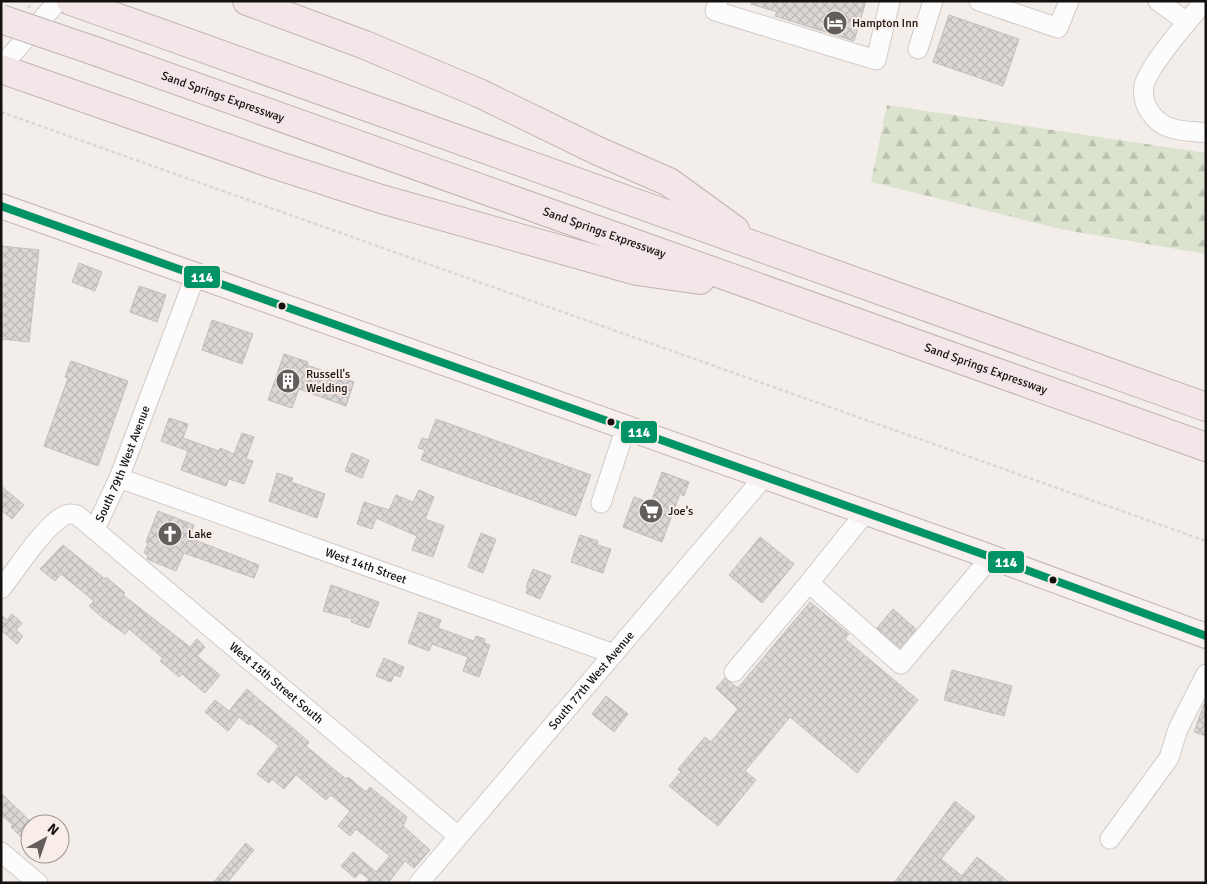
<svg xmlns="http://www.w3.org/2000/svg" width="1207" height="884" viewBox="0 0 1207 884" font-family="Signika,sans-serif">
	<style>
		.forest { fill: url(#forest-firs) }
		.building { fill: url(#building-cross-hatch); stroke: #c2bebd }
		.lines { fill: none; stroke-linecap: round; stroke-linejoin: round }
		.minor-casing { stroke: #d0cbc9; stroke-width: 21 }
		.major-casing { stroke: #c1b3b4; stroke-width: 26 }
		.highway-casing { stroke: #c1b3b4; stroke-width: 30 }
		.path { stroke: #dad8d7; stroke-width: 2.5; stroke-dasharray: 4 2.5; stroke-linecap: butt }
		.minor { stroke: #fdfcfc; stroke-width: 19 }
		.major { stroke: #f7f0f1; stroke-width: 24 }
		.highway { stroke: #f3e6e9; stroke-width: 28 }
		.highway-bridge-casing { stroke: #c1b3b4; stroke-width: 30; stroke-linecap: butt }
		.highway-bridge { stroke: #f3e6e9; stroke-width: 28 }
		.bus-1-casing { stroke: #f8ede7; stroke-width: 11 }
		.bus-1 { stroke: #009365; stroke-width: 8 }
		.bus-dot { fill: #15110f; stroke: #f8ede7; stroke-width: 2 }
		.labels { text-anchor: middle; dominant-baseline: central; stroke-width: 4; stroke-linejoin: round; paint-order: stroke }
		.poi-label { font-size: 12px; fill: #15110f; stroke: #f8ede7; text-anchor: start }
		.street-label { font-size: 12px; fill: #15110f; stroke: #f8ede7 }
		.line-badge { stroke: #f8ede7; stroke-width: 2 }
		.badge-label { font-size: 14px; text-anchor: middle; font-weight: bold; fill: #fff }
	</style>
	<defs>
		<pattern id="forest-firs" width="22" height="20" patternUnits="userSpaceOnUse" patternTransform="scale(1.25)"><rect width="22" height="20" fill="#dbe2ce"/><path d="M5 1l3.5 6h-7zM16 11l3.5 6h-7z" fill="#bbc1b0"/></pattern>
		<pattern id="building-cross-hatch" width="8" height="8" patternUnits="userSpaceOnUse" patternTransform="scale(1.25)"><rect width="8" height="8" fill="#dbd7d6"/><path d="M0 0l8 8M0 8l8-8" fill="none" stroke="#bbb8b6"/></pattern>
	</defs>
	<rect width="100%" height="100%" fill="#f4eeeb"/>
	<path class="forest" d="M887,105l319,48v101l-141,-24 -194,-48z"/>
	<path class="building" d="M752,1h114l-12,40 -79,-25 2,-4 -26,-8z
		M949,15l70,24 -16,47 -70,-24z
		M1,246l38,4 -10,92 -28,-3z
		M79,263l23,9 -7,19 -23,-9z
		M139,286l27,9 -9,27 -27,-10z
		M212,320l41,14 -11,30 -40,-14z
		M284,354l24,8 -1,3 47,17 -8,24 -47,-17 -7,19 -24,-8z
		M71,361l57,20 -30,85 -54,-20 24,-68 -3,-1z
		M169,418l19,6 -5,14 36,13 1,-3 14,6 8,-21 12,4 -8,22 7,2 -9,23 -15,-5 -3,7 -45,-16 7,-19 -27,-10z
		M436,419l155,56 -15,41 -155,-56 4,-10 -7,-2 4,-10 6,2z
		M352,453l17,7 -7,18 -17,-7z
		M662,472l27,10 -5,14 -4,-2 -18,48 -39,-15 11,-30 17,6z
		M277,473l16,5 -2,4 34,12 -8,24 -48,-17z
		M1,486l23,19 -12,14 -11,-9z
		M419,490l15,7 -9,22 19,7 -11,31 -21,-7 5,-14 -41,-18 -4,11 -15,-5 7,-22 25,8 7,-15 17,7z
		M158,511l36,14 -4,13 69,27 -5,13 -70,-25 -8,18 -29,-12 1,-4 -4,-2 4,-10 -2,-1z
		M481,533l15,6 -13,34 -15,-6z
		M580,535l18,6 -1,4 14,4 -8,24 -32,-11z
		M760,537l34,27 -32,39 -33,-28z
		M63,545l42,34 1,-2 19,16 -2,2 67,52 7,-8 8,8 -8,9 23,19 -15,18 -23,-19 -3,3 -19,-16 3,-3 -34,-29 -4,5 -22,-16 -14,-12 5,-5 -33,-27 -6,7 -15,-12z
		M533,569l18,7 -11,23 -14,-6 2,-5 -2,-1z
		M331,585l48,17 -10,26 -18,-6 1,-3 -29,-8z
		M810,602l39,32 -4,5 73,61 -61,73 -67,-56 -45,54 11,9 -38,46 -49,-40 12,-14 -3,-3 27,-32 6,5 27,-33 -22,-21 9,-10 13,10z
		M893,609l23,20 -16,19 -23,-20z
		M419,612l22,8 -3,8 36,13 2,-5 9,3 -1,4 6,2 -11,32 -16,-6 5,-14 -36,-13 -3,7 -21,-8z
		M12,614l10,9 -6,7 7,6 -6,8 -16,-14v-15l6,5z
		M384,658l20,9 -4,10 -6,-2 -3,7 -15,-6z
		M952,670l60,16 -8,30 -60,-16z
		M247,689l62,53 -3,4 36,30 5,3 1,-2 18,15 4,-5 37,30 -4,9 27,24 -16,18 -9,-7 -17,22h-22l3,-4 -9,-7 -5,6 -14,-12 12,-14 23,20 14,-16 -34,-27 -6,7 -12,-10 12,-15 -19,-16 -5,5 -30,-25 -12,14 -12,-10 -3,4 -12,-9 22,-28 -29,-23 -1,2 -10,-8 -11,14 -23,-19 10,-12 14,11z
		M606,696l22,18 -14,18 -22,-18z
		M1204,704h2v32l-12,-4z
		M1,793l32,31h-3v5l-8,9 -11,-11 2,-2 -12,-10z
		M955,801l20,16 -34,42 21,17 15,-19 33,26h-116z
		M246,843l8,7 -27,33h-14z"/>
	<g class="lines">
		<defs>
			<g id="minor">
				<path d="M718,1l-3,10 161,49 14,-59"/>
				<path d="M979,1l79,27 11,-27"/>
				<path d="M1158,1l29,21"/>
				<path d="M1205,1c-14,16 -58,67 -61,85 -3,19 10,37 27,42 11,4 24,3 35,5"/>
				<path d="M918,49l15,-48"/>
				<path d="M1,67l57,-66"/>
				<path id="s1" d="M119,478l495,176"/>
				<path d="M601,503l25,-76"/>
				<path d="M865,513l-56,70 92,81 90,-107"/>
				<path id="s2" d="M95,529l24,-51 77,-204"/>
				<path id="s3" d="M1,589c16,-20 41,-60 61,-72 6,-4 10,-3 15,-2l381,321"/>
				<path d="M734,672l75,-89"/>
				<path d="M1110,839l59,-81 9,-29 28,-55"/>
				<path d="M1,852l37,31"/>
				<path id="s4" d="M419,883l345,-406"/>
			</g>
			<path id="major" d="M1,206l990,351 215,79"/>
			<g id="highway">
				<path d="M71,1l1135,406"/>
				<path d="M247,1l118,44 114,48 119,58 71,31 66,48"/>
				<path id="s5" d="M92,50l1114,397"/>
				<path d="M1,69l275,96 105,34 256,72 63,9"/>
			</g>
		</defs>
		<use href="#minor" class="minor-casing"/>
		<use href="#major" class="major-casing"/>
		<use href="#highway" class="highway-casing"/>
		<path class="path" d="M28,8l5,-7
			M1,112l1205,429"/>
		<use href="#minor" class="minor"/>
		<use href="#major" class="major"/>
		<use href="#highway" class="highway"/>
		<defs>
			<path id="highway-bridge" d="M1,19l91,31"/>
		</defs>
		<use href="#highway-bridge" class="highway-bridge-casing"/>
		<use href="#highway-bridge" class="highway-bridge"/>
		<defs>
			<path id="bus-1" d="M1,206l990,351 215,79"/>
		</defs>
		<use href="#bus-1" class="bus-1-casing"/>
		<use href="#bus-1" class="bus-1"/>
	</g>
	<defs>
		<symbol id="hotel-disc" viewBox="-11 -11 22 22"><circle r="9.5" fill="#635e5c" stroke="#f8ede7"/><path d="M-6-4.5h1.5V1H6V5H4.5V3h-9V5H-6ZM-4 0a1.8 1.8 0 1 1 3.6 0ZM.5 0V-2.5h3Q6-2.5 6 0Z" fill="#fff"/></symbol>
		<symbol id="building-disc" viewBox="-11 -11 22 22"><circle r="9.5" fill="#635e5c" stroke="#f8ede7"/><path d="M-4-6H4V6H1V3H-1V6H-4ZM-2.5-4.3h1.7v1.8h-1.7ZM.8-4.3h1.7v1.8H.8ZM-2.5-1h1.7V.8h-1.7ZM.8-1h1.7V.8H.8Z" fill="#fff"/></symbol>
		<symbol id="supermarket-disc" viewBox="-11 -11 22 22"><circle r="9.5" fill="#635e5c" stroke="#f8ede7"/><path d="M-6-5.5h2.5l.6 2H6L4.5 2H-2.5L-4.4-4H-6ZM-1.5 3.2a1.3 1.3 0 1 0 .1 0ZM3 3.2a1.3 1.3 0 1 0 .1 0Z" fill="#fff"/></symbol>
		<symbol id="church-disc" viewBox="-11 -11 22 22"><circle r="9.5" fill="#635e5c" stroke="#f8ede7"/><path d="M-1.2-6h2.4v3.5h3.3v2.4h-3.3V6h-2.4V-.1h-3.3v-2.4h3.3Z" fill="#fff"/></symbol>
	</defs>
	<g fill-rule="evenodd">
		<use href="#hotel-disc" x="821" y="9" width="28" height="28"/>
		<use href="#building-disc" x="274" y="367" width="28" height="28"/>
		<use href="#supermarket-disc" x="637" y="497" width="28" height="28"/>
		<use href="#church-disc" x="156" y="520" width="28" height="28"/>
	</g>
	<g class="bus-dot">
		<circle cx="282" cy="306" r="4.5"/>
		<circle cx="611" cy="422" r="4.5"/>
		<circle cx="1053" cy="580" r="4.5"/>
	</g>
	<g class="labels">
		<g class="poi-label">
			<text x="852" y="23">Hampton Inn</text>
			<text x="306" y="374">Russell's<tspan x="306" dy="14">Welding</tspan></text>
			<text x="668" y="511">Joe's</text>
			<text x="188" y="534">Lake</text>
		</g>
		<g class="street-label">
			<text stroke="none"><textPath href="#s5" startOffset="139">Sand Springs Expressway</textPath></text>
			<text stroke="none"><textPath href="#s5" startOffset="544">Sand Springs Expressway</textPath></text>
			<text stroke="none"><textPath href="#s5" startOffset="949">Sand Springs Expressway</textPath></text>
			<text stroke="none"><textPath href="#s2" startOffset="71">South 79th West Avenue</textPath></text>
			<text stroke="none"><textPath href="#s1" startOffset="262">West 14th Street</textPath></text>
			<text stroke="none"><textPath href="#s4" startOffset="266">South 77th West Avenue</textPath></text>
			<text stroke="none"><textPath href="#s3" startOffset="371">West 15th Street South</textPath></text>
		</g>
	</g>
	<g class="line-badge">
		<rect x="183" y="265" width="38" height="24" rx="5" fill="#009365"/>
		<rect x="620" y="420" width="38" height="24" rx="5" fill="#009365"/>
		<rect x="987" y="550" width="38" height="24" rx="5" fill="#009365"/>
	</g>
	<g class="badge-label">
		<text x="202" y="282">114</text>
		<text x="639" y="437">114</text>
		<text x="1006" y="567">114</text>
	</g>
	<rect width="1207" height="884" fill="none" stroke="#15110f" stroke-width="5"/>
	<g transform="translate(45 839) rotate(40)"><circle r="24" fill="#f8ede7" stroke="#9d9591"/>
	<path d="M0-4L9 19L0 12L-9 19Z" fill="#635e5c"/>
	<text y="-8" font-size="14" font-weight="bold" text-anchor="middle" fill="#15110f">N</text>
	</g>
</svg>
